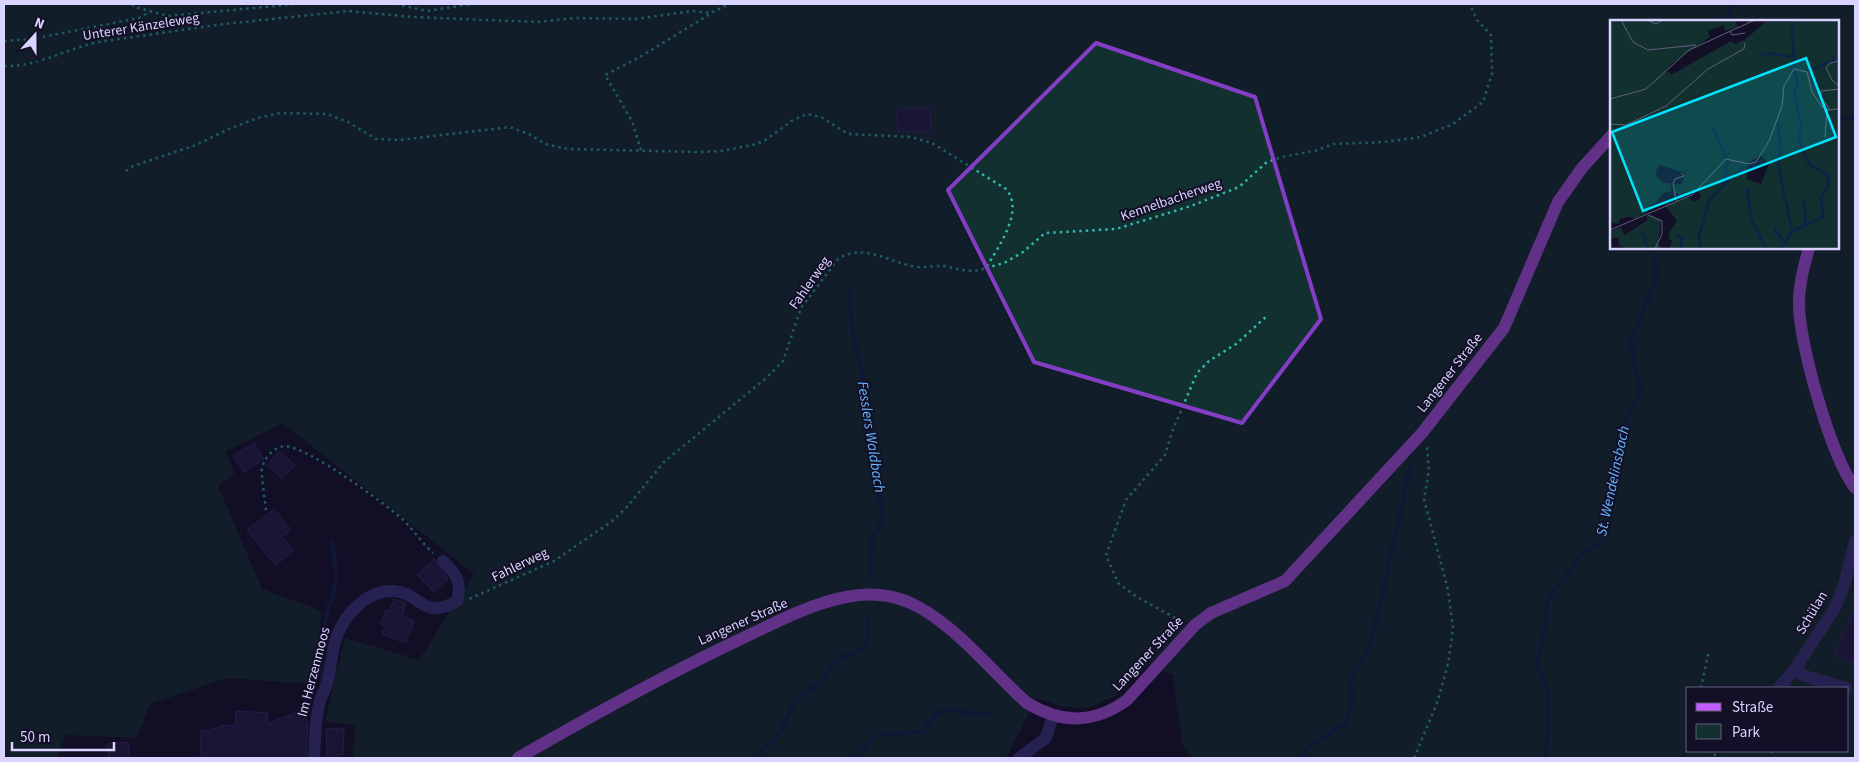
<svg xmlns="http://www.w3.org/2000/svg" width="1859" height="762" viewBox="0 0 1859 762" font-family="'Source Sans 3',sans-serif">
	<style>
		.green { fill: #12302f; fill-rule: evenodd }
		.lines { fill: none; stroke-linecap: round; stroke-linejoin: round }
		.stream { stroke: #0c2248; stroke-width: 4.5 }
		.building { fill: #241b47; stroke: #3b2d73 }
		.path { stroke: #2fb8b0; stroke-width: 2.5; stroke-dasharray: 2.5 4; stroke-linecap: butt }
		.minor { stroke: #3d3a85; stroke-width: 12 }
		.major { stroke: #c25bff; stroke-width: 12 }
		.marked { fill: none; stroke: #843dc5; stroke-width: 4; stroke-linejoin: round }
		.labels { text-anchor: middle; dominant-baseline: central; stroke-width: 4; stroke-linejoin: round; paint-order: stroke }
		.street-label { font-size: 14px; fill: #d9d4ff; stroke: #130f26 }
		.water-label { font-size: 15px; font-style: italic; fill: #62b6ff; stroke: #130f26 }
		.inset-river { fill: none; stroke: #0c2248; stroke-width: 2.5 }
		.inset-road { fill: none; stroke: #625e7d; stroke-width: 1 }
		.view { fill: #00e5ff; fill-opacity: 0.15; stroke: #00e5ff; stroke-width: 2.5 }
		.inset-edge { fill: none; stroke: #d9d4ff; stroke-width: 2.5 }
	</style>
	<rect width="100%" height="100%" fill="#130f26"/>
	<path class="green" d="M4,4h1851v754h-662l-10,-11 -10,-72 -25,-10 -31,30 -30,13 -23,-1 -27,-9 -31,60h-487l-3,-2 -7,2h-156l2,-33 -30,-4 20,-83 74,22 55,-86 -191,-151 -57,28 8,23 -16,12 44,103 60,22 -10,73 -85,-6 -77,26 -13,34 -71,-3 -10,23h-52zM1612,21h226v227h-226zM1688,688h160v63h-160z"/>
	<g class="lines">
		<path class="stream" d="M1727,21l4,-17
			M1838,120l17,-3
			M850,293l1,29 12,57 5,47 10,41v20l5,34 -11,15 -2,42
			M321,683l3,-54 4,-22 5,-8 3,-23 -3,-34
			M759,758l2,-8c21,-10 22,-31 35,-48 6,-10 19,-14 27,-22 6,-7 7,-16 16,-21 8,-6 24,-5 28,-18 2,-5 1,-16 2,-22
			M854,758l24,-23 42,-3 20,-20 12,-4 20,7 17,-2
			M1302,758l4,-10 37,-23 10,-21 -3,-23 21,-37 39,-175
			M1546,758l3,-66 -13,-27 10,-41 1,-23 36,-48 21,-13 22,-120 15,-28 -11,-50 27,-65 -5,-28 2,-1"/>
	</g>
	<path class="building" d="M930,108l1,23 -33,1 -1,-23z
		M254,443l10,16 -20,13 -11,-16z
		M279,451l16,14 -13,14 -15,-14z
		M274,509l17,21 -9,7 12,14 -19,14 -28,-35z
		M434,559l14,20 -14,13 -17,-17z
		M394,599l12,4 -4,13 12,5 -8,22 -24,-9 3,-8 -5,-2 6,-14 4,1z
		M1854,611h1v53l-19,-8 2,-3 -3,-1z
		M302,710l6,13 -2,35h-106l1,-28 10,1 1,-3h8l1,-3 14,1 1,-15 32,2 -1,11z
		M344,728l-1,27 -4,-1v4h-12l-1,-29z
		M128,742l2,16h-21l-2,-14z"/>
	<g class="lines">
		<path class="path" d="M132,4l3,3 33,9 129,-12
			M396,4l31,7 46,-7
			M4,41l28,-2 107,-21 12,-7
			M4,66c33,1 62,-17 94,-24l126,-18 125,-13 64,6 124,5 38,-4 60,1 58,-8 18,2 18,-9
			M641,150l-9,-29 -27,-46 35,-18 70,-43
			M126,171l7,-5 63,-21 35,-17 27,-10 22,-5 47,1 21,8 28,17 24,1 110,-13 21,8 14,9 23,5 131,3 23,-1 35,-7 10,-5 26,-19 14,-6 14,3 27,17 63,3 21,6 74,46c19,22 -8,58 -20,79 -16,6 -26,1 -42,-2 -9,-1 -18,2 -27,1 -28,-4 -52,-25 -79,-8l-37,49 -18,53 -18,18 -101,83 -38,46 -15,14 -57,39 -85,38
			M986,268l18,-5 19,-11 22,-19 71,-4 75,-23 48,-19 28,-25 15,-5 36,-7 15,-6 51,-2 37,-5 32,-13 30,-22 9,-28 -1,-39 -14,-15 -7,-16
			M266,510c-1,-10 -5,-34 -4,-42 2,-10 13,-22 23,-22 23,1 98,56 117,73 11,10 19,23 31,34
			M1179,623l-2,-4 -40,-22 -19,-14 -12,-28 20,-55 39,-45 7,-23 25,-59 12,-12 27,-17 32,-29
			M1701,688l7,-34
			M1708,751l12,7
			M1771,751l4,7
			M1414,758l23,-55 11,-39 5,-35 -5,-39 -24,-91 5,-29 -2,-23"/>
		<path class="minor" d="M1795,669l10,7 41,12
			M1779,688l16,-19 40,-61 9,-23 11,-44
			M314,758c1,-17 1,-36 5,-53 1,-8 6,-14 8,-21 4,-14 4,-28 8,-42 7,-25 31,-53 59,-51 27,2 28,30 63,10 5,-19 0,-26 -14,-40
			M1019,758l27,-20 7,-22"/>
		<path class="major" d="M1809,248c-5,18 -10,36 -10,56 0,40 32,152 56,184
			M518,758c73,-42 146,-83 223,-119 33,-16 69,-35 105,-42 20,-4 41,-3 60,4 46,19 84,69 121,102 35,21 67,21 100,-3l68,-75 16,-12 74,-32 137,-148 82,-105 54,-126 24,-34 30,-33"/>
	</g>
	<path d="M0 0H1859V762H0ZM1096,43l159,54 66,222 -79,104 -208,-61 -86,-172z" fill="#130f26" fill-opacity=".55" fill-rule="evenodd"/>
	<path class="marked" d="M1096,43l159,54 66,222 -79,104 -208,-61 -86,-172z"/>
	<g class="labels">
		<g class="street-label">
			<text transform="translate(141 27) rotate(-9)">Unterer Känzeleweg</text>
			<text transform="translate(1171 200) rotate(-19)">Kennelbacherweg</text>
			<text transform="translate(810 283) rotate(-55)">Fahlerweg</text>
			<text transform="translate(1450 373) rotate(-52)">Langener Straße</text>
			<text transform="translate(520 565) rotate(-26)">Fahlerweg</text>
			<text transform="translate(1812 613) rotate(-59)">Schülan</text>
			<text transform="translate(743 622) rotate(-24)">Langener Straße</text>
			<text transform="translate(1148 654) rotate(-47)">Langener Straße</text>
			<text transform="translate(314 672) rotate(-75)">Im Herzenmoos</text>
		</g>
		<g class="water-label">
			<text transform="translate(871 437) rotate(81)">Fesslers Waldbach</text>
			<text transform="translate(1613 481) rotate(-78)">St. Wendelinsbach</text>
		</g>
	</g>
	<g transform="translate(1610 20)">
		<rect width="229" height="229" fill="#130f26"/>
		<path d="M0,0l126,1 2,6 -12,4 -3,-6 -15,6 2,6 -40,28 -4,7 3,-1 2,4 60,-34 4,3 11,-5 19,-17 74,-2v229h-170l3,-9 -4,-1 2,-8 7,-10 -12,-16 23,-8 6,5 7,-5 -3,-7 -18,9 -2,-6 -3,1 -1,-10h8l3,-11 -26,-8 -4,9 8,9h7l2,8 -9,2 -7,10 -7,3 -1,6 -12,6 -9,-1 -8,2v5l-9,-2zM151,135l8,9 -8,20 -14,-5 1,-16zM42,195l9,5 -3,23 4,6h-36l-7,-4 -1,-7h-6l-1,-7 10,-4 3,8 24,-15 -2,-4z" fill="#12302f" fill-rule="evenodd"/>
		<path class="inset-river" d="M182,0l2,48M151,36l7,-3 24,4M198,51l27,-12M168,104l3,27 -3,7 2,17 12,54M103,108l13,29M113,165l21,-18M137,168l4,31 15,30M194,180l2,26M164,208l11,16M32,212l6,17M67,215l5,4 -1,10M90,229l-1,-13 10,-35 14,-15 5,-24M170,229l13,-18 30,-14 -2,-20 6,-9 2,-12 -20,-12 -10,-24 2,-16 -7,-32 4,-8 -3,-13"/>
		<path class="inset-road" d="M11,0l12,22 15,8 48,-5M37,0l9,4 7,-4M120,11l2,4 13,-2M229,41l-9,2 -4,5 6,12 7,6M0,79l36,-10 43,-39 66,-30M220,90l-9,-13v-6l18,-2M0,104l16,1 40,-19 42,-37 36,-20 1,-6M215,117l2,-27M66,181l-3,-17 2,-5 9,-3 -3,-3M38,195l14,6v13l-7,15M0,210l82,-35 34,-36 23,5 7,-2 13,-21 13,-35 2,-20 10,-17 13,3 5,20 10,15 6,3 11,-1"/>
		<path class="view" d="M196,38l30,79 -193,74 -31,-79z"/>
		<rect width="229" height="229" class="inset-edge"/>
	</g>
	<rect width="1859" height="762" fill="none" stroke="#d9d4ff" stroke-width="10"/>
	<rect x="1686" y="687" width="162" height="65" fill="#130f26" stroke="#625e7d"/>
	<rect x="1696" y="703" width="25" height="8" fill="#c25bff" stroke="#625e7d"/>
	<text x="1732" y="712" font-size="15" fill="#d9d4ff">Straße</text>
	<rect x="1696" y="724" width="25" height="15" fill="#12302f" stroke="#625e7d"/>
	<text x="1732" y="737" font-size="15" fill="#d9d4ff">Park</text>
	<g transform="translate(35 35) rotate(21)" stroke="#130f26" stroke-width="4" paint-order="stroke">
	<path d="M0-4L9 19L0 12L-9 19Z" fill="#d9d4ff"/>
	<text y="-8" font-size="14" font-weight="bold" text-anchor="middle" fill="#d9d4ff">N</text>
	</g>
	<path d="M12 742v8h102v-8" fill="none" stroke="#d9d4ff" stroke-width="2.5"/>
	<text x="20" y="742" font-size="15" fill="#d9d4ff" stroke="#130f26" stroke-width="4" paint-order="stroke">50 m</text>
</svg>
